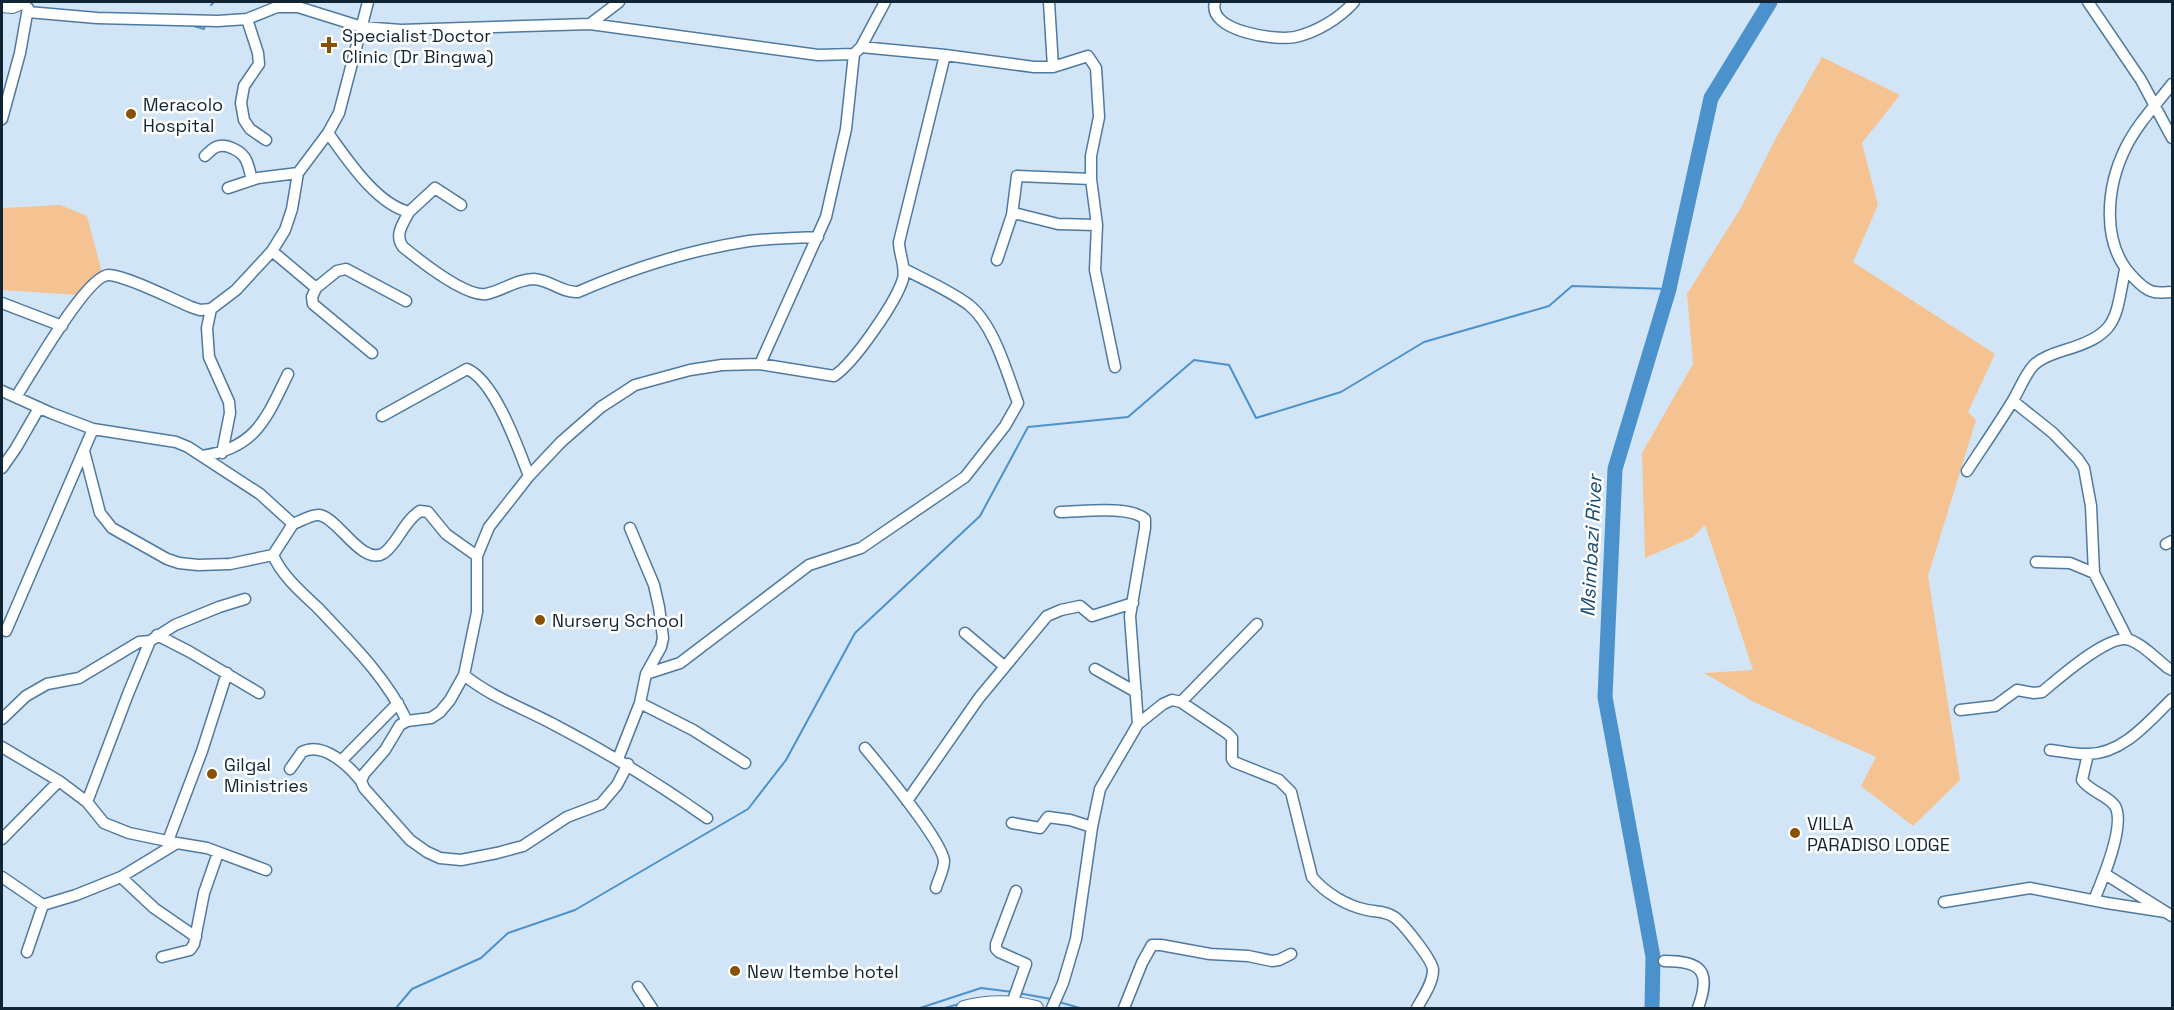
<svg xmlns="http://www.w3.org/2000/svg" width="2174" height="1010" viewBox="0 0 2174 1010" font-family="'Space Grotesk',sans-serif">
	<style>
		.green { fill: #f5c391 }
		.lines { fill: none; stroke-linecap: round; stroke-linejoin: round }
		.stream { stroke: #4b92cc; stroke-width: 2 }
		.river { stroke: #4b92cc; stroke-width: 15 }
		.minor-casing { stroke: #4e7aa1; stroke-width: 13 }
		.secondary-casing { stroke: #4e7aa1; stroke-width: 16 }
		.minor { stroke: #fff; stroke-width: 10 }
		.secondary { stroke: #fff; stroke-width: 14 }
		.poi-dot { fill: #895203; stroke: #fff; stroke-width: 2 }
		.labels { text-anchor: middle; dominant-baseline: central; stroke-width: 5; stroke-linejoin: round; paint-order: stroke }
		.poi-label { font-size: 18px; fill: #112434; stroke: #fff; text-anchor: start }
		.water-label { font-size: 20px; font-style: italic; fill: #194c74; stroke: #fff }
	</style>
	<rect width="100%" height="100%" fill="#d2e5f6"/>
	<path class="green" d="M1822,57l78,38 -38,48 16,62 -25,57 142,92 -27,58 8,8 -48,156 32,204 -47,46 -52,-40 15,-29 -120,-54 -52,-30 49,-3 -48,-145 -12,12 -48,21 -3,-105 51,-89 -6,-70 55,-88 34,-68z
		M60,205l27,11 15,56 -24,23 -76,-5v-82z"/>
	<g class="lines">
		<path class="stream" d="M211,5l3,-3
			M190,25l14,4 1,-4
			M1018,993l33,6
			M1059,1002l21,6
			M396,1008l16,-19 69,-31 27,-25 67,-23 173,-101 38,-49 69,-127 125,-117 48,-89 100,-10 66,-57 35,5 27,53 85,-26 83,-50 125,-36 23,-20 97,3
			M920,1008l61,-20 32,4
			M945,1008l14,-4"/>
		<path class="river" d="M1652,1008l1,-51 -48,-260 10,-228 54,-180 42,-191 59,-96"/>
		<defs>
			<path id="minor" d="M1049,2l4,65
				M1215,2c-8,29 60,39 80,35 22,-5 45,-19 59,-35
				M2088,2l53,78 31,58
				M28,12l69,6 121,3 29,-2 30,-12h21l64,20 39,3 189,-6 228,31 36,-1
				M247,19l11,34 1,11 -15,22 -3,17 3,17 6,9 16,11
				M590,24l29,-22
				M861,47l84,8 89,12h19l35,-11 8,12 3,49 -8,39v23l6,46 -2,45 20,97
				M2172,84c-16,21 -34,39 -46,63 -20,40 -26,99 9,132 6,6 11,11 19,13 6,1 13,0 18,0
				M2,119l18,-66 8,-45
				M328,133c19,26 48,71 81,79l26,-24 26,17
				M205,156c3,-3 7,-7 11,-9 10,-4 26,4 30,13 3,6 4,13 6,20
				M228,188l30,-10 40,-5
				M409,212c-6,12 -15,23 -6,35 16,13 62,50 83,47 16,-3 31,-15 48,-15 16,1 28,14 44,13 55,-24 111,-42 171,-51 23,-3 46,-3 69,-4
				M1012,215l5,-39 74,3
				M272,251l44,37 21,-17 9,-2 60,32
				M997,260l15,-45 6,-1 40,10 39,1
				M316,288l-4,9 1,7 59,49
				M2,303l60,23
				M211,309l-4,19 2,29 20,45 1,11 -8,40
				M760,364l66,-147 20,-88 8,-75 7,-7 24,-45
				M2,391l49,22 42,16 83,13 12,5 72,47 33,30 -20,31c9,21 29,38 45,53 33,35 68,69 89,113
				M16,397c14,-21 71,-123 93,-122 18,1 63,24 82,32l9,3 11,-1 25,-19 36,-39 13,-21 7,-21 6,-36 30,-40 11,-20 29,-111
				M2013,401l40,32 25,26 6,9 7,38 3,67 33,65
				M382,416l85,-47c28,12 51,79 62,107
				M84,451l16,62 12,15 55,31 12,4 19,2 32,-1 43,-9
				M202,456c54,-8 64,-37 86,-82
				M2,468l14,-20 23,-40
				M1967,471c15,-23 31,-46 45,-69 7,-11 12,-26 21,-36 7,-8 22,-13 32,-16 54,-16 50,-31 60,-80
				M1060,512c21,0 69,-7 85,7v9l-15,88 8,108
				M293,524c8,-3 19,-10 26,-9 19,2 43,52 65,38 14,-10 19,-31 36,-42l8,1 18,22 31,22
				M2166,544l6,-3
				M2036,562l34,1 24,10
				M6,631l87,-202
				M965,633l39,33
				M157,635l33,17 69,41
				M1095,669l41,23
				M646,674l34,-11 129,-98 52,-17 104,-71 40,-51 13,-23c-11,-30 -24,-78 -49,-98 -20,-15 -44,-25 -65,-36
				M464,675c27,22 59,33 89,49 56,29 103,58 154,94
				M1181,702l76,-78
				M640,703l53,27 52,33
				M1960,710l35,-4 22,-16 17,3 8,-1c16,-13 68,-60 88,-52 14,5 26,19 38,28l4,2
				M2,719l24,-23 21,-12 32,-6 60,-36 11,-1
				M2,747l57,34 28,21 17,21 25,10 48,10
				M865,748c15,18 78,94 79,113 0,9 -6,19 -8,27
				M2050,750c12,1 26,5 38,4 35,0 61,-33 84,-55
				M2088,754l-6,26c8,12 26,15 33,26 11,19 -13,75 -21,94
				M618,759l22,-56 6,-29 15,-27 2,-9 -4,-31 -5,-22 -24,-57
				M341,761l57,-58
				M628,764l-11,21 -16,19 -34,13 -44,29 -26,7 -36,7 -21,-2 -13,-6 -17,-12 -46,-52 -3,-7 3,-7 21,-24 15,-25 7,-4 24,-3 9,-6 10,-12 14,-25 13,-63v-56l12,-29 40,-51 32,-34 40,-35 34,-22 55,-15 32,-5 38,-1 74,12c20,-13 62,-74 69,-97 3,-12 -4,-25 -4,-37l46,-187
				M290,769l12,-17c21,-11 47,14 59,29
				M907,801l72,-103 68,-82 14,-6 19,-4 12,10 41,-13
				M87,802l41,-108 22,-53 25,-16 44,-18 26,-8
				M1012,823l28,5 8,-11 22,3 22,7
				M2,839l57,-58
				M168,841l34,-90 25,-78
				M2105,874l67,42
				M2,877l41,28 -16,47
				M121,877l33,31 42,29
				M1944,902l86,-14 77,15 58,9
				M43,905l33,-10 45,-18 56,-34 30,5 59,22
				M162,957l28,-7 4,-6 10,-51 14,-40
				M1664,961c39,0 47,11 34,47
				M638,987l14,21
				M1012,1003l14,-39 -27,-12 -3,-3v-5l20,-53
				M1052,1008l11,-25 13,-44 16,-112 8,-38 38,-65 25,-20 9,-4 9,2 46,31 5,5v21l2,3 45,18 12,12 21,85c13,16 35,29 55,33 9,2 19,1 27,7 9,6 39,44 39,53 0,13 -10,27 -16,38
				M1124,1008l18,-45 10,-18h9l49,9 38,2 24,5 7,-1 12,-6"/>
			<path id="secondary" d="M2,5l10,1 10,-4
				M964,1008c23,-6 49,-6 72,0"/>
		</defs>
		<use href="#minor" class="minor-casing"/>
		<use href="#secondary" class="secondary-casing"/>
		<use href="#minor" class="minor"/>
		<use href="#secondary" class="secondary"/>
	</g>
	<g class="poi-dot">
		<path d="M326 36h6v6h6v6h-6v6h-6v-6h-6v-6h6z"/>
		<circle cx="131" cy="114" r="6"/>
		<circle cx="540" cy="620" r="6"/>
		<circle cx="212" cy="774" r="6"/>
		<circle cx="1795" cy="833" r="6"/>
		<circle cx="735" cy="971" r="6"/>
	</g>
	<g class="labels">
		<g class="poi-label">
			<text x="342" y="35">Specialist Doctor<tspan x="342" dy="21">Clinic (Dr Bingwa)</tspan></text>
			<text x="143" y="104">Meracolo<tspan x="143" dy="21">Hospital</tspan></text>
			<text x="552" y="620">Nursery School</text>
			<text x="224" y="764">Gilgal<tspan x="224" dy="21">Ministries</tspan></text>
			<text x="1807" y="823">VILLA<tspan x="1807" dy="21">PARADISO LODGE</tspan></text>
			<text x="747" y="971">New Itembe hotel</text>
		</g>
		<g class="water-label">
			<text transform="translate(1591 546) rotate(-87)">Msimbazi River</text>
		</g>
	</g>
	<rect width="2174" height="1010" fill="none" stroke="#112434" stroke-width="6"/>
</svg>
